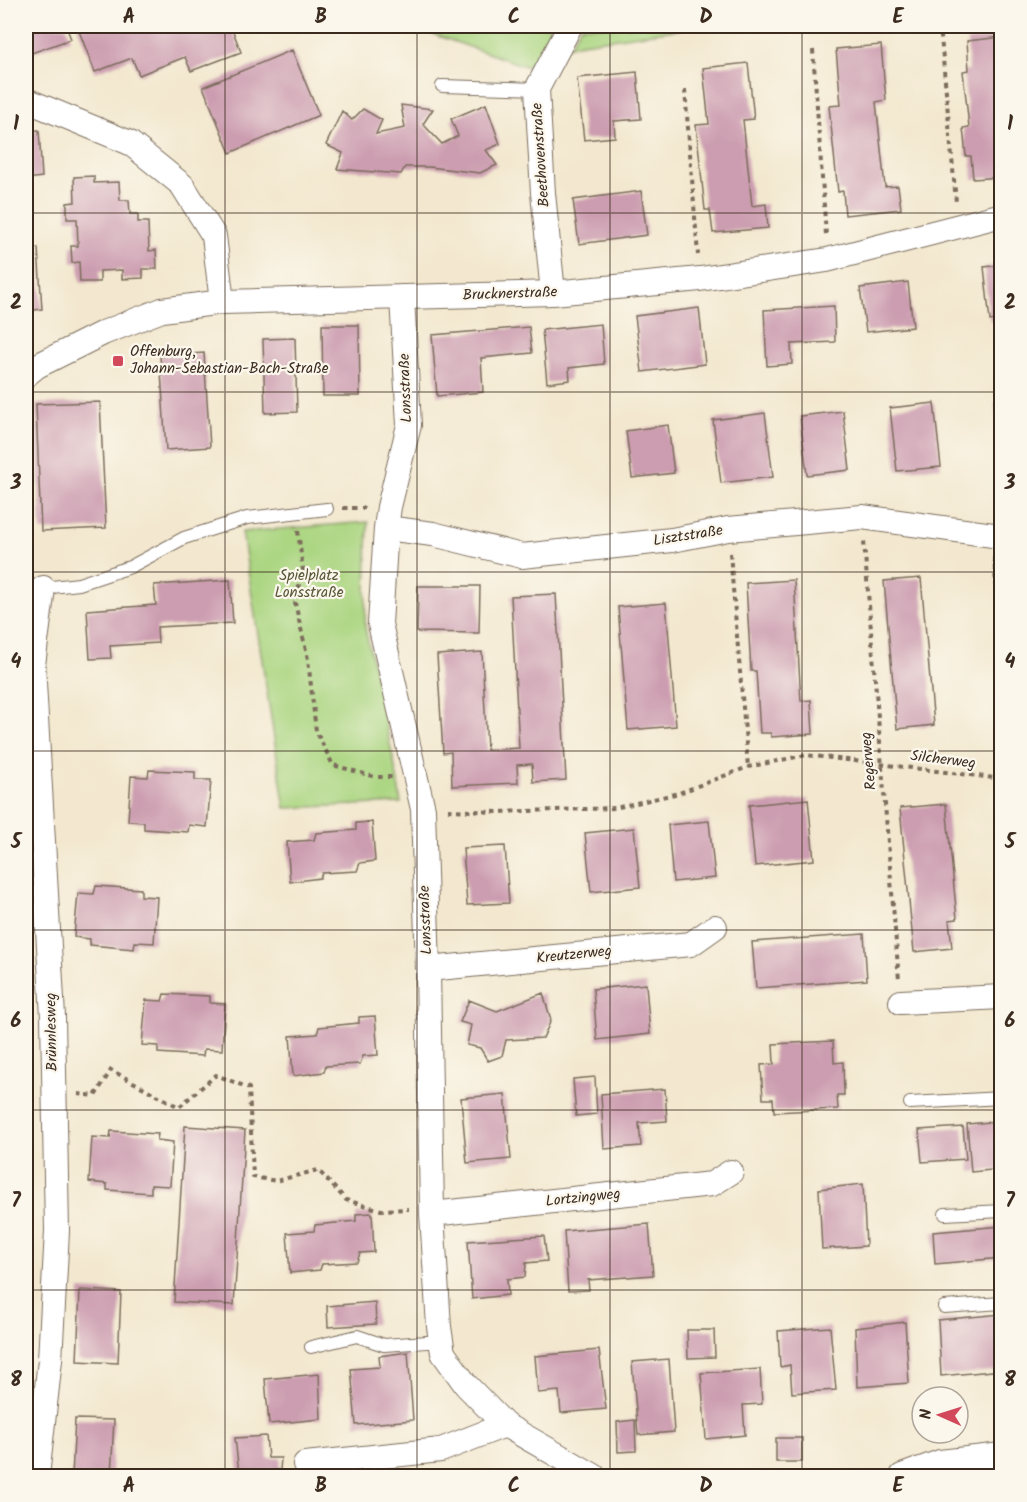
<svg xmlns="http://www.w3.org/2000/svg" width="1027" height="1502" viewBox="0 0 1027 1502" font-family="Kalam,sans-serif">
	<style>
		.green { fill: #acd682; stroke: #748050; stroke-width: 1.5 }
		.building { fill: #cc9db0 }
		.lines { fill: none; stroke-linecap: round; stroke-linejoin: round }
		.service-casing { stroke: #7b6c5c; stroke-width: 14 }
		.minor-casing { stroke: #7b6c5c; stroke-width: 26 }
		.path { stroke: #7b6c5c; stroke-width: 4; stroke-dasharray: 4.5 4.5; stroke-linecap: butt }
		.service { stroke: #fff; stroke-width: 12 }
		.minor { stroke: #fff; stroke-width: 24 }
		.grid { fill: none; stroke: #3b2a1e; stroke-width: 1.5; stroke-opacity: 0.55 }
		.poi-dot { fill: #d1495b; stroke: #fbf7ec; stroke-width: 2 }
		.labels { text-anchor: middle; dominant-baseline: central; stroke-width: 4.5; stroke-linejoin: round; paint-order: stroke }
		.street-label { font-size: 15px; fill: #3b2a1e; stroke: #fbf7ec }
		.poi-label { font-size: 15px; fill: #3b2a1e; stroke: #fbf7ec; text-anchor: start }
		.park-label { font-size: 15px; fill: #575537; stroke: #fbf7ec }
		.neatline { fill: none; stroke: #3b2a1e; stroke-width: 2 }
		.grid-label { font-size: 20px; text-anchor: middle; font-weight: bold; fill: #3b2a1e }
	</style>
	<rect width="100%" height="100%" fill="#fbf7ec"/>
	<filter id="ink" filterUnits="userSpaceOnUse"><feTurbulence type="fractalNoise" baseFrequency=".0167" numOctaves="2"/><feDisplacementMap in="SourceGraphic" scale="12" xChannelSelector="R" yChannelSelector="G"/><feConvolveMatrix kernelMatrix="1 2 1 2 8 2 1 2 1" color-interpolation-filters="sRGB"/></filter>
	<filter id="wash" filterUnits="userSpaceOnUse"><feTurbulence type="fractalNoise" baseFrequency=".008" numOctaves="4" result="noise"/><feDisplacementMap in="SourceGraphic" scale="24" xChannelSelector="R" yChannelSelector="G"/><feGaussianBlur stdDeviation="1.35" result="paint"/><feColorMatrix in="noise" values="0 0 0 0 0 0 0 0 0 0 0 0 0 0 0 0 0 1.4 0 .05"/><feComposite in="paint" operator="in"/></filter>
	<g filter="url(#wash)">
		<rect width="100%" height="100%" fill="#f3e8cf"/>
		<path class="green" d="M409,26h142l-20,42z
			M581,26h121l-126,18 -7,3z
			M368,522l-3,105 32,150 4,26 -116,5 -43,-276z"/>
		<g id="blocks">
			<path class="building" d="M26,26h40l5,13 -45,16z
				M77,26h154l10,26 -50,19 -6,-14 -46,18 -7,-17 -37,14z
				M1002,37v140l-29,2 -2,-23h-5l-3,-28 6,-1 -6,-56 6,-1 -2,-29z
				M881,45l5,55 -10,2 9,85 13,-1 3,23 -56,6 -2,-24 -5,1 -9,-86 12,-1 -5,-56z
				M292,50l27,65 -89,38 -27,-66z
				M748,63l6,56 -11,1 9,86 14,-2 2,24 -55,5 -3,-23h-5l-9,-85 13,-1 -6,-56z
				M637,72l4,47 -27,2 1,16 -31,3 -7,-62z
				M486,104l14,40 -14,6 11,15 -17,8 -51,-6h-24l-4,7 -64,-5 6,-16 -17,-8 16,-34 10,9 11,-11 19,11 -6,14 29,-6 -4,-23 32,4 -10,15 19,20 16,-8 -7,-17z
				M39,130l3,47 -16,2v-48z
				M94,176v7l25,-1 1,18h9l1,14h8v8h10l1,29 7,-1 1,19h-14v9l-21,1v-9l-22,1v11h-20l-1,-20 -7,1 -1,-17h7l-1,-27h-10v-16l8,-1 -1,-25z
				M641,191l6,44 -68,9 -6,-44z
				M38,248l4,61 -16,2v-62z
				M1002,265v54l-12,2 -6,-54z
				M908,282l5,45 -47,5 -6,-44z
				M834,306l1,36 -44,2 1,20 -25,2 -3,-56z
				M699,308l6,56 -63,8 -7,-56z
				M601,324l3,40 -35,4 1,12 -23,3 -5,-53z
				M322,325h37l1,71h-37z
				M529,327l3,26 -51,5 2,34 -46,4 -5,-61z
				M295,338l2,74 -32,1 -2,-74z
				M204,353l6,94 -44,3 -6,-94z
				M100,402l6,126 -65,3 -5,-127z
				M1002,402v51l-2,1 -5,-51z
				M934,403l7,64 -44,4 -7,-63z
				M843,411l7,59 -43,5 -7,-59z
				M765,413l8,64 -52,6 -8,-63z
				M668,425l6,48 -42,5 -6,-47z
				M921,578l13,147 -37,4 -13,-148z
				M230,580l3,43 -76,4 1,16 -48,3 1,12 -21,1 -3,-49 69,-5 -2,-20z
				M794,580l7,121 10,-1 2,34 -42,3v-4h-11l-4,-62h-5l-5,-88z
				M418,586h62l-1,47 -62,-1z
				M556,594l10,186 -33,2 -1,-18 -15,1 1,18 -66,3 -1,-34 -8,1 -6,-98 45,-3 5,98 32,-2 -8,-152z
				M666,603l10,123 -48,4 -10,-123z
				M149,770l46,2v8h16l-4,47 -18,-2 -1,7 -44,-3v-7l-16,-1 3,-45 17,1z
				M808,799l6,61 -59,6 -6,-61z
				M946,804l11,115 -8,1 3,28 -38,4 -14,-144z
				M709,821l6,57 -42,4 -5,-57z
				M372,822l3,39 -15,2 -3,8 -35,2 -2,5 -30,4 -3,-40 27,-2 2,-7 40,-3v-7z
				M634,828l6,59 -49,5 -6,-59z
				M505,846l4,57 -42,2 -4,-57z
				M96,886l45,3v7l16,1 -3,46 -19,-1 -1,7 -44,-4v-6l-16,-2 4,-44 16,1z
				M864,934l3,46 -111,8 -4,-46z
				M646,984l4,50 -53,6 -4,-51z
				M543,993l8,27 -8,18 -37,2 -4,16 -14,5 -8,-13 -13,-3 4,-20 -11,-3 9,-22 28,11z
				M164,994l46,2v7l15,1 -3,46 -18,-1 -1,7 -45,-3v-7l-16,-1 4,-45 16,1z
				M375,1016l3,39 -15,1 -3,8 -34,2 -2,6 -31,4 -3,-40 27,-2 2,-7 40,-4v-6z
				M833,1041l1,22 9,-1 1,33h-7l1,14 -64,3 -1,-13h-10l-2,-34 13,-1 -1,-20z
				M595,1077l2,37 -21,2 -3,-37z
				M665,1089l2,32 -28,2 2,23 -37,3 -3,-55z
				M505,1094l6,65 -44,4 -6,-65z
				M1002,1121v48l-31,3 -4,-48z
				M185,1126l60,4 -11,175 -60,-3z
				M963,1127l3,32 -44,3 -3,-32z
				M111,1131l47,3 -1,6 16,2 -3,44 -19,-1v8l-44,-3v-6l-18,-2 3,-45 18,1z
				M863,1184l3,62 -44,3 -3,-60z
				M372,1213l2,39 -14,1 -3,9 -35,2 -2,6 -30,3 -3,-40 27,-2 1,-6 41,-4v-7z
				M649,1224l4,51 -65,5 1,10 -21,1 -4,-60z
				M1002,1226v32l-67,6 -2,-32z
				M544,1236l3,25 -21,2 -1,14 -18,2 1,16 -36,4 -4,-58z
				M80,1290l41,2 -3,71 -41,-2z
				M375,1302l1,22 -48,3 -1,-21z
				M1002,1314v56l-61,6 -3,-56z
				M905,1322l4,61 -52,4 -2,-59z
				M830,1327l6,63 -44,3 -2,-28 -10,2 -2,-36z
				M687,1330h27l1,27 -27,1z
				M599,1350l7,59 -45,4 -2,-22 -21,2 -3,-37z
				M408,1352l5,68 -57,5 -5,-56 29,-2 -1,-11z
				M669,1359l5,73 -36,3 -6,-73z
				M760,1369l2,35 -19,1 2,30 -39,4 -5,-66z
				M319,1374l2,45 -52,5 -4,-45z
				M75,1419l39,1 -3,56h-39z
				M635,1420l1,31 -18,1 -1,-30z
				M266,1436l2,22h13l-1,12 -41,3 -4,-35z
				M776,1438h26v24h-26z"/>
		</g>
	</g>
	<g filter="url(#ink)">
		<use href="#blocks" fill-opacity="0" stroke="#7b6c5c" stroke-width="1.5"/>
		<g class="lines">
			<defs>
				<path id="service" d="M442,86l95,3
					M43,588l36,-4 51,-17 54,-29 63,-20 80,-9
					M910,1103l92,-5
					M945,1214l57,-3
					M944,1307l58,-4
					M311,1347l46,-11 27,9 57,-4"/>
				<path id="minor" d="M26,100l104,43 52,42 32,51 8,66
					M553,293l-10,-100 -6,-104 33,-63
					M402,297l7,128 -20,82 -3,21 -6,96 43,185 5,160 4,245 7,113 4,26 23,32 39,40 89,51
					M26,375l11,-9 66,-33 59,-23 60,-8 331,-9 147,-14 127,-19 175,-45
					M386,528l47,6 89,22 150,-16 56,-11 134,-12 131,18
					M428,969l263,-25 24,-17
					M901,1002l101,-5
					M432,1214l280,-30 19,-12
					M305,1464l136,-14 64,-25
					M37,1476l13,-116 7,-129 -4,-214 -20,-352 10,-77
					M902,1476l38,-14 62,-7"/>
			</defs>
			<use href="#service" class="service-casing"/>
			<use href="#minor" class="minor-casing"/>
			<path class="path" d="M940,26l16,176
				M813,50l13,185
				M685,90l13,165
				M343,508h22
				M298,531l5,39 -8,33 13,56 8,72 17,34 42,12h17
				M864,542l35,438
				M730,553l18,214
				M994,557l8,109
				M26,560l5,10
				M448,810l49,2 118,-4 64,-15 69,-26 58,-12 196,24
				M78,1094l17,2 16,-26 68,37 37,-32 33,13 4,89 23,4 42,-11 28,30 35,10 28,-1"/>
			<use href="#service" class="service"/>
			<use href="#minor" class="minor"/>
		</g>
	</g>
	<path class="grid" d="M225,26v1450M417,26v1450M610,26v1450M802,26v1450M26,213h976M26,392h976M26,572h976M26,751h976M26,930h976M26,1110h976M26,1290h976"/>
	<rect class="poi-dot" x="112" y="355" width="12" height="12" rx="3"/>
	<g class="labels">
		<g class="street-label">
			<text transform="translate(541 155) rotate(-94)">Beethovenstraße</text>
			<text transform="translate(510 294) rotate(-2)">Brucknerstraße</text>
			<text transform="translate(406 388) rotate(-92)">Lonsstraße</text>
			<text transform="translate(688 536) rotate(-9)">Lisztstraße</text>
			<text transform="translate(943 760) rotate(7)">Silcherweg</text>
			<text transform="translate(869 761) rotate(-95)">Regerweg</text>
			<text transform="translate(426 920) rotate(-92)">Lonsstraße</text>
			<text transform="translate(574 955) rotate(-6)">Kreutzerweg</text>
			<text transform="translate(52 1032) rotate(-91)">Brünnlesweg</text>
			<text transform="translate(583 1198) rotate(-6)">Lortzingweg</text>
		</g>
		<g class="poi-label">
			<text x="130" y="352">Offenburg,<tspan x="130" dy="17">Johann-Sebastian-Bach-Straße</tspan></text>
		</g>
		<g class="park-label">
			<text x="309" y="576">Spielplatz<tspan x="309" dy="17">Lonsstraße</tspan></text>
		</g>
	</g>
	<rect width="1027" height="1502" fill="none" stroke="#fbf7ec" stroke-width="66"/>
	<g transform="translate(940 1415) rotate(273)"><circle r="28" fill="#fbf7ec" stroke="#aea59a" stroke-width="1.5"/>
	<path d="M0-4.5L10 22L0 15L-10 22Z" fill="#d1495b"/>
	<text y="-9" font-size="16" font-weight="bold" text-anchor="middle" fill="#3b2a1e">N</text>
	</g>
	<rect x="33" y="33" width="961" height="1436" class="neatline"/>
	<g class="grid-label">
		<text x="129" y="23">A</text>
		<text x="321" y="23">B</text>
		<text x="514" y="23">C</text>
		<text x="706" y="23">D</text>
		<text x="898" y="23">E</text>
		<text x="16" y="130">1</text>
		<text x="1010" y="130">1</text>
		<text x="16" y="309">2</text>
		<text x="1010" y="309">2</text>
		<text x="16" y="489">3</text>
		<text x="1010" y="489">3</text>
		<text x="16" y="668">4</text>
		<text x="1010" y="668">4</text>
		<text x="16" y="848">5</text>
		<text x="1010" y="848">5</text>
		<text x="16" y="1027">6</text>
		<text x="1010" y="1027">6</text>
		<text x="16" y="1207">7</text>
		<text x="1010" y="1207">7</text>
		<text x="16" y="1386">8</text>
		<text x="1010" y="1386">8</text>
		<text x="129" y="1492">A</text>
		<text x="321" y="1492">B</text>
		<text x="514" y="1492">C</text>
		<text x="706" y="1492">D</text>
		<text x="898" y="1492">E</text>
	</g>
</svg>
